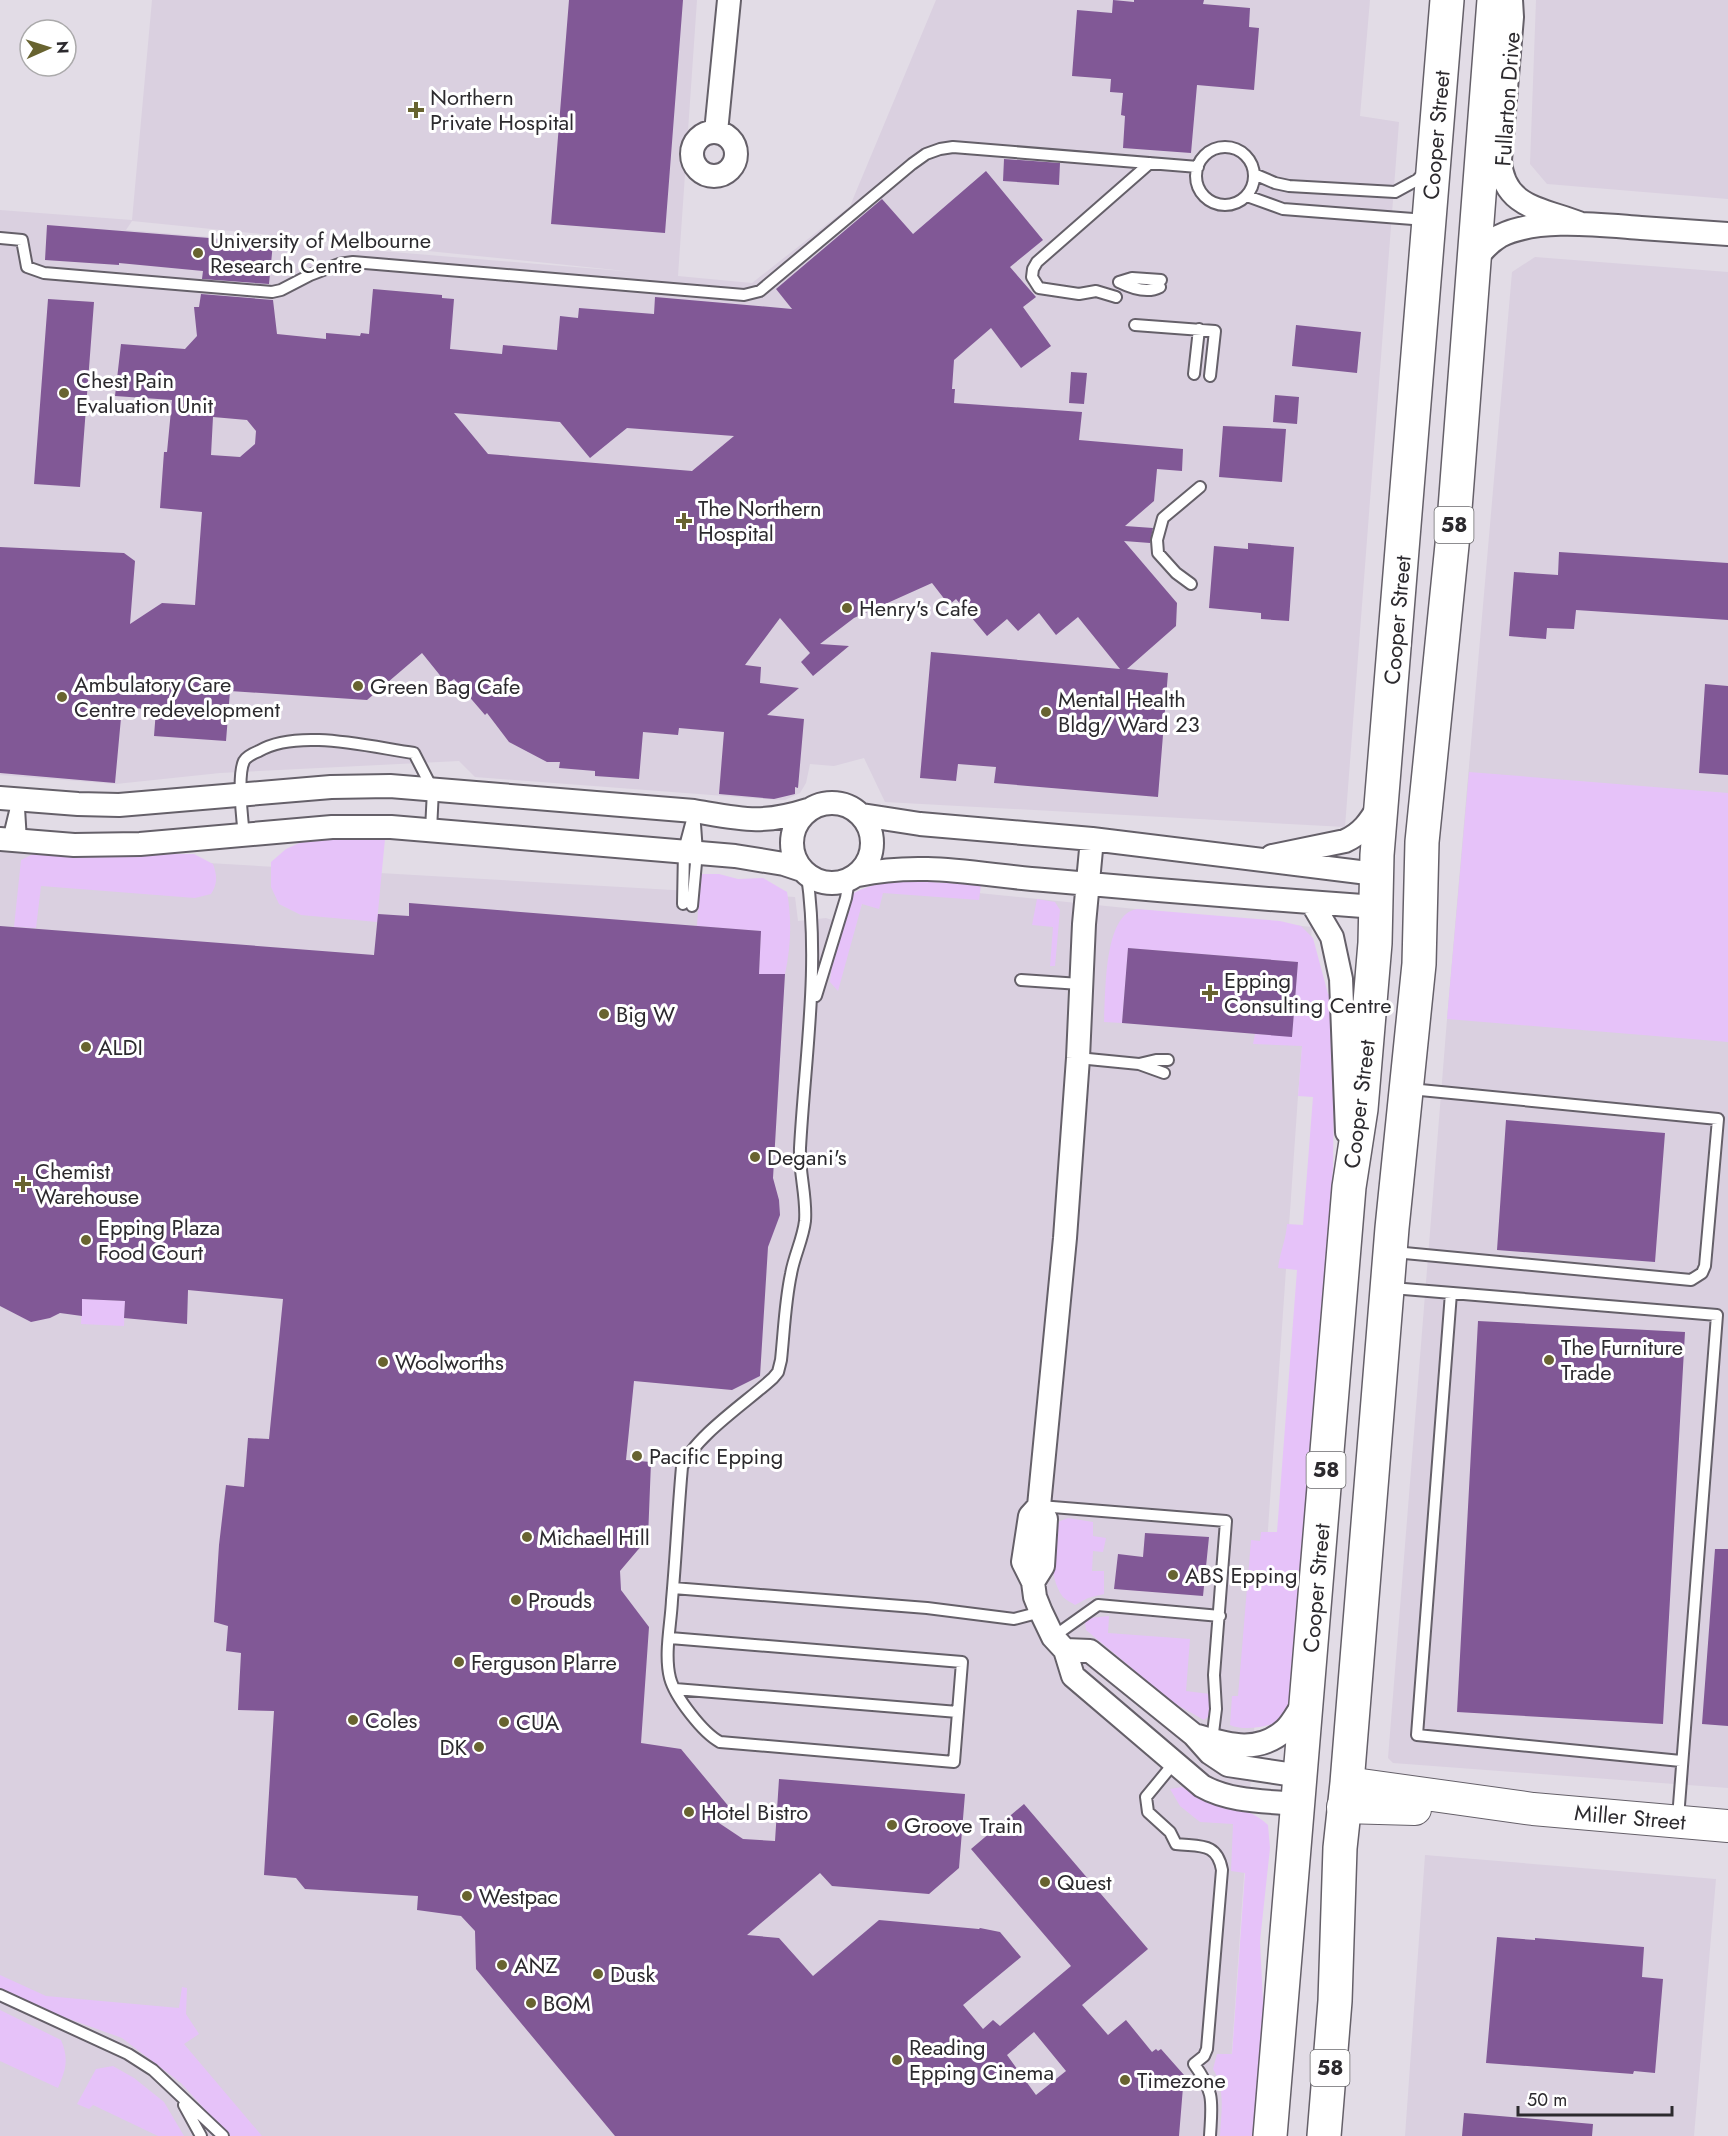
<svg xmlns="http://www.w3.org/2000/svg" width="1728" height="2136" viewBox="0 0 1728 2136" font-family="Jost,sans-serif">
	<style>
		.built { fill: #dad0e0; fill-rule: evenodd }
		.green { fill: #e6c2f9 }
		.building { fill: #815896; fill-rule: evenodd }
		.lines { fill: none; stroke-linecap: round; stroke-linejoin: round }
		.lane-casing { stroke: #656069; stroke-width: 14 }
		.street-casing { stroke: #656069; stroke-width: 26 }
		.secondary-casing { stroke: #656069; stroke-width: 34 }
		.primary-casing { stroke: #656069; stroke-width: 36 }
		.lane { stroke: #fff; stroke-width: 10 }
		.street { stroke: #fff; stroke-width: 22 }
		.secondary { stroke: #fff; stroke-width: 32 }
		.primary { stroke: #fff; stroke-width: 33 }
		.poi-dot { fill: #686330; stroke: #fff; stroke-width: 2 }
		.labels { text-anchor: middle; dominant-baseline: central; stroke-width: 6; stroke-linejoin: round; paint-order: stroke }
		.shield { fill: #fff; stroke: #6b6a6d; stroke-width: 1.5 }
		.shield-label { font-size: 21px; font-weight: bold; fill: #2c2a2e }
		.poi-label { font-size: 22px; fill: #2c2a2e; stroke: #fff; text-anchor: start }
		.street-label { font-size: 22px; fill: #2c2a2e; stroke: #fff }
	</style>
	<rect width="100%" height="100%" fill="#e2dce6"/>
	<path class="built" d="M152,0h545l-19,276 74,7 98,-77 86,-206h434l-10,116 39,6 -54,705 -460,-25 -21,-44 -30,8 -24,-2 -4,19 -6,10 -15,7h-9l-301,-23 -16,-16 -239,12 -104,11 -116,-9v-565l132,10zM132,221l503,51 -509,-42z
		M1536,0h192v199l-181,-15 -17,-20z
		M1535,257l193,15v1516l-335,-25 -5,-5 59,-739 65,-747z
		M0,851l795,46 3,24 28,-3 28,9 8,-23 28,-20 422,43 -14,169 -72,1040h-1226z
		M1425,1855l291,24 -22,257h-289z"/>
	<path class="green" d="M1469,772l259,21v249l-281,-23z
		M313,837l72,2 -8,83 -76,-7 -22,-11 -8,-17v-25l15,-13z
		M35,853l39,2 120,-1 19,10c4,12 5,19 -2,30l-16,4 -154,-12 -5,42 -22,-1 7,-67z
		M702,874h17l19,5 25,-1 24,14c5,28 4,54 -2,82h-26l2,-43 -64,-5 3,-45z
		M896,880l85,5 -2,15 -96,-7 -4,16 -17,-5 -24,87 -8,-9c3,-20 4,-65 14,-80 10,-14 37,-19 52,-22z
		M1037,899l18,3 5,8 -5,56h-5l3,-39 -21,-2z
		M1137,909l143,12 21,5 12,12 15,56h7l-2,174 -43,538 -13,17c-15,4 -33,8 -47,2l2,-29h6l13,-156 9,1 1,-9h16l20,-262 -19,-2c2,-16 8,-28 9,-44l16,1 10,-128 -15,-1 4,-50 -49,-2 2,-10 37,2 6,-74 -170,-14 -6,75 -18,-1c2,-28 -1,-108 33,-113z
		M82,1299l43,2 -1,25 -43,-2z
		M1068,1518l25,4v14l13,2 -3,14 -10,-1 -1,20h12v23l-16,4 -13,7c-3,-2 -9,-5 -12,-8 -15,-20 -11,-51 -8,-74z
		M1109,1616l-1,17 82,6 -4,52 24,3 -1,22 -5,4 -30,-17 -88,-73 -1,-8 5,-4z
		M1182,1787c9,5 19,12 29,15 23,8 38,5 57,23l2,23 -10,93 4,82 -9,113h-35c1,-23 6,-46 -7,-67l4,-15h15l13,-181 -14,-2 2,-47 -33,-2 -20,-16 -10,-17z
		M0,1975l46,21 133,12 3,-21 5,1 -1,26 13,20 -15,10 78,92h-33l-48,-53 -59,-45 -122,-44z
		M0,2010l61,30c8,19 5,29 -3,48l-58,-27z
		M113,2066l21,12 30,24 20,34h-26l-65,-31 -4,4 -12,-5 19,-35z"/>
	<path class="building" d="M569,0h114l-18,233 -114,-9z
		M1113,0l21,2v-2h70l-1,4 47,4 -1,19 10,1 -5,62 -57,-5 -6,68 -68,-5 2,-32 -4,-1 2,-22 -13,-1 1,-13 -39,-3 5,-66 35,3z
		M1004,159l56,4 -1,22 -56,-4z
		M986,171l57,69 -33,27 26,30 -13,10 28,39 -30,22 -30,-40 -37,32 -2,29h3l-1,14 128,9 -3,28 104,9 -1,22 -25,-2 -3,32 -29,25 28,2 -3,15 -26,-2 53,62 -1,23 -49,43 41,4 -10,124 -164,-14 2,-16 -38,-3 -2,17 -36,-3 11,-126 189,17 -42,-52 -22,18 -17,-22 -21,18 -11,-12 -20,17 -31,-37 -7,6 -17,-22 -78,35 -34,26 29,2 -36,30 -12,-14 9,-9 -30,-35 -35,47 16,2 -1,16 39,5 -32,27 37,4 -6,69 -3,-1v7l-21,5 -55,-5 5,-62 -45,-4 -1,7 -35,-3 -4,47 -44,-3v-5l-36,-3 1,-6h-13l-38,-20 -22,-29 -2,2 -31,-36 -7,5 -25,-31 -55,47 -137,-9 -4,50 -72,-5 2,-26 -34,-3 -7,76 -115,-10v-226l124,6 11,8 -5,63 32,-21 33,2 7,-93 -42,-4 4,-56h3l5,-52 -57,-4 6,-52 64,5 12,-13 -3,-29h5l2,-13 72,6 4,34 49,5v-6l34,3 1,-3 8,1 4,-45 69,6v3l12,1 -4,50 52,5 1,-9 54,5 3,-34 18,2 1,-10 75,6 1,-17 137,12 -16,-20 106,-90 31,35zM454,413l106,9 30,36 37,-30 107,8 -42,35 -204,-17zM213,417l34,3 9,11 -1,13 -15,13 -29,-2z
		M47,225l226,18 -4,41 -67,-5 1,-8 -84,-8v2l-74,-5z
		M48,299l46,3 -14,185 -46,-3z
		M1296,325l65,7 -4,41 -65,-7z
		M1071,372l16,1 -3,31 -15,-1z
		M1275,395l24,2 -2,27 -24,-2z
		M1223,426l63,3 -4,53 -63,-5z
		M1248,543l46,4 -5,74 -28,-2v-6l-52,-5 5,-62 34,3z
		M1559,552l169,11v57l-152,-10 -2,19 -27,-1 -1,11 -37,-3 5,-64 44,3z
		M1705,684l23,2v89l-29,-2z
		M409,903l352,28 -2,43h26l-12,204 6,22 1,15 -12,32 -8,129 -28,14 -98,-9 -8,79 25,2 -3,76 -28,33 1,19 28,37 -8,116 40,6 49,59 -14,13 27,18 32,2 4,-62 186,15 -6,74 -30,26 -97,-8 -12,-13 -73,62 32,3 34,38 66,-56 100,9 1,-1 20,4 21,25 -58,48 20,24 10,-9 7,6 71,-60 -100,-117 53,-45 124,145 -66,56 26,30 18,-15 26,32 4,-3 2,2 3,-2 23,26 -5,61h-564l-139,-167 -1,-38 -14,-15 -44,-6 1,-14 -113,-7 -9,-11 -32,-3 10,-164 -36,-1 3,-57 -15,-2 2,-25 -14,-4 5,-77 7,-60 18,2 4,-49 21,1 14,-140 -95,-9 -1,34 -63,-6 1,-17 -43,-2v17l-22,-3 -10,5 -19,4 -31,-16v-380l374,29 4,-41 31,2zM1034,2032l32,39 -30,24 -29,-40z
		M1128,948l170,14 -6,75 -170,-14z
		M1506,1120l159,13 -10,129 -158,-12z
		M1478,1321l207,11 -22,392 -206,-12z
		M1145,1533l64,4 -6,59 -89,-7 4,-35 25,3z
		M1715,1549h13v177l-26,-2z
		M1497,1937l38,3v-2l109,9 -2,30 21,2 -8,94 -21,-2 -1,3 -147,-11z
		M1464,2113l129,11 -1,12h-130z"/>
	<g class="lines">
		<defs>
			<path id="lane" d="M1196 176a29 29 0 1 1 58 0a29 29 0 1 1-58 0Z
				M1254,174l21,9 14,3 106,6 22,-12 8,-8
				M1247,196l36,13 143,11
				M0,238l22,2 5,27 17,6 228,19 9,-2 29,-15 29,-11 14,-2 391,33 16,-4 152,-127 14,-10 14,-5 13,-2 245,20
				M1119,282c12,6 28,12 41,5
				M1119,282l13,-4 29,2
				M1116,297l-20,-6 -17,3 -40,-6 -7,-11 1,-8 4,-7 113,-99
				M1135,325l80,6 -5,45
				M1194,374l5,-45
				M1191,584l-15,-11 -18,-20 -1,-13 6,-22 37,-31
				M19,808l2,33
				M244,835c-2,-17 -7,-59 0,-74 3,-5 10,-8 15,-10 39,-23 111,-4 155,2l19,37 -2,40
				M8,840l10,-41
				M683,904l1,-54 8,-30
				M692,906l5,-54 -3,-41
				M1021,980l59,4
				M816,996l30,-98 3,-18
				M1078,1058l61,6 17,-4h12
				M1139,1064l25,9
				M1394,1252l297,28 11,-7 3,-7 13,-147 -308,-30
				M1392,1288l325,27 -39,503
				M1451,1293l-34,442 264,26
				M1040,1506l186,15 -12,154 2,34 -4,32
				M673,1588l254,20 87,11 27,-7
				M1053,1637l45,-32 122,11
				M670,1638l292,24 -8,100 -234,-20c-17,-9 -45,-45 -50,-64 -6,-24 1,-54 2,-78 4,-44 6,-89 10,-133 13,-31 65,-65 91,-89l5,-6 3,-12c3,-28 4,-58 10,-86 3,-18 12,-35 14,-53 2,-24 -6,-48 -5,-73 5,-91 20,-182 7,-273
				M675,1689l283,23
				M1174,1763l-28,34 2,15 22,20 6,12c24,3 41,-2 46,26l-15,179 -3,7 -10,8c21,29 18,37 16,72
				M0,1995l128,59 25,16 70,66
				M184,2105l17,31"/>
			<path id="street" d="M1511,0l1,17 -12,143c3,48 43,49 79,63
				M716,132l13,-132
				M692 154a22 22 0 1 1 44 0a22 22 0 1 1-44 0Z
				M1473,262c8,-10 16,-20 27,-26 37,-19 100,-11 141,-8 29,2 58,4 87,6
				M0,798l78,6 41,1 212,-18 59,-1 304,25c47,8 67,14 114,-1
				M792 843a40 40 0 1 1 80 0a40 40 0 1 1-80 0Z
				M862,815l58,9 172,15 284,35
				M0,839l74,6 66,-1 192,-17h59l344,29 49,8 18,6
				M1272,856l73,-15c18,-8 25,-20 35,-36
				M858,875c66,-14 120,0 186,5 110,10 221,19 332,27
				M1312,903l20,34 9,42 6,153
				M1039,1506l-9,10 -7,46 10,20 2,15 6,15 12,25 12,13 8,26 129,110c28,16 64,15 95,18
				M1033,1582l10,-16 3,-47 -7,-13 26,-268 13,-180 6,-134 8,-85
				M1065,1650l25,1 104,84 16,18 18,12 73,11
				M1198,1736c31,9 60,18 87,-6 8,-7 13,-19 20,-28"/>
			<path id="secondary" d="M1347,1783l186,26 195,17
				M1343,1807l72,2"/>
			<path id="primary" d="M1270,2136l79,-949 12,-78 14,-166 2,-88 70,-855
				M1324,2136l11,-135 5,-153 7,-65 45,-555 27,-264 3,-122 31,-307 41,-535"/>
		</defs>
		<use href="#lane" class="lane-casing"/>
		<use href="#street" class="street-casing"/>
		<use href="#secondary" class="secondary-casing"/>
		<use href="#primary" class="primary-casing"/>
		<use href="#lane" class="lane"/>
		<use href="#street" class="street"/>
		<use href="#secondary" class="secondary"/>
		<use href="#primary" class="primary"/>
	</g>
	<g class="poi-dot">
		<path d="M413 101h6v6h6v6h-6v6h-6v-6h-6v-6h6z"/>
		<circle cx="198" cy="253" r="6"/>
		<circle cx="64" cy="393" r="6"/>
		<path d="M681 512h6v6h6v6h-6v6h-6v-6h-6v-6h6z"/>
		<circle cx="847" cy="608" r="6"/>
		<circle cx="358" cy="686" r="6"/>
		<circle cx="62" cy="697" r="6"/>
		<circle cx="1046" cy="712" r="6"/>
		<path d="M1207 984h6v6h6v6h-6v6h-6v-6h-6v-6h6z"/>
		<circle cx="604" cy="1014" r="6"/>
		<circle cx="86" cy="1047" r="6"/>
		<circle cx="755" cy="1157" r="6"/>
		<path d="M20 1175h6v6h6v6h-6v6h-6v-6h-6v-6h6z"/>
		<circle cx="86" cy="1240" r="6"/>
		<circle cx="1549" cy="1360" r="6"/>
		<circle cx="383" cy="1362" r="6"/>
		<circle cx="637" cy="1456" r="6"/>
		<circle cx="527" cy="1537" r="6"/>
		<circle cx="1173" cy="1575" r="6"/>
		<circle cx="516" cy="1600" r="6"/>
		<circle cx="459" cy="1662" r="6"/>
		<circle cx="353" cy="1720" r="6"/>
		<circle cx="504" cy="1722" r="6"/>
		<circle cx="479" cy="1747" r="6"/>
		<circle cx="689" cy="1812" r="6"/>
		<circle cx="892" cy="1825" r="6"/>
		<circle cx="1045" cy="1882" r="6"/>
		<circle cx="467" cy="1896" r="6"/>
		<circle cx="502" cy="1965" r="6"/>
		<circle cx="598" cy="1974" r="6"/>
		<circle cx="531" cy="2003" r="6"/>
		<circle cx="897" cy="2060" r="6"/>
		<circle cx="1125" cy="2080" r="6"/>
	</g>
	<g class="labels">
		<g class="shield">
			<rect x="1434.5" y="507" width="39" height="36" rx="4.5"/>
			<rect x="1306.5" y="1452" width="39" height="36" rx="4.5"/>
			<rect x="1310.5" y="2050" width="39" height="36" rx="4.5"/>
		</g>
		<g class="shield-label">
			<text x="1454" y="525">58</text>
			<text x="1326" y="1470">58</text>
			<text x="1330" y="2068">58</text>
		</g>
		<g class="poi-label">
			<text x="430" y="97">Northern<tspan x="430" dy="25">Private Hospital</tspan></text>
			<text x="210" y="240">University of Melbourne<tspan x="210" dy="25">Research Centre</tspan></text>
			<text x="76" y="380">Chest Pain<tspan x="76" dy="25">Evaluation Unit</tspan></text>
			<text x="698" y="508">The Northern<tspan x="698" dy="25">Hospital</tspan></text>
			<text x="859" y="608">Henry's Cafe</text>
			<text x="74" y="684">Ambulatory Care<tspan x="74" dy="25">Centre redevelopment</tspan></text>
			<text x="370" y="686">Green Bag Cafe</text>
			<text x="1058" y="699">Mental Health<tspan x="1058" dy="25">Bldg/ Ward 23</tspan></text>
			<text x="1224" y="980">Epping<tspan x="1224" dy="25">Consulting Centre</tspan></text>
			<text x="616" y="1014">Big W</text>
			<text x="98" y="1047">ALDI</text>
			<text x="767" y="1157">Degani's</text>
			<text x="35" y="1171">Chemist<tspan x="35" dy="25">Warehouse</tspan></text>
			<text x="98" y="1227">Epping Plaza<tspan x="98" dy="25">Food Court</tspan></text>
			<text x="1561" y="1347">The Furniture<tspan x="1561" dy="25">Trade</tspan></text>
			<text x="395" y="1362">Woolworths</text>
			<text x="649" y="1456">Pacific Epping</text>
			<text x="539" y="1537">Michael Hill</text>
			<text x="1185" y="1575">ABS Epping</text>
			<text x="528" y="1600">Prouds</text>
			<text x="471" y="1662">Ferguson Plarre</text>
			<text x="365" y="1720">Coles</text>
			<text x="516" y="1722">CUA</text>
			<text x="467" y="1747" text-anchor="end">DK</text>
			<text x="701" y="1812">Hotel Bistro</text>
			<text x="904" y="1825">Groove Train</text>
			<text x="1057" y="1882">Quest</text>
			<text x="479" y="1896">Westpac</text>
			<text x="514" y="1965">ANZ</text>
			<text x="610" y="1974">Dusk</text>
			<text x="543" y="2003">BOM</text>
			<text x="909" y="2047">Reading<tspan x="909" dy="25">Epping Cinema</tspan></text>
			<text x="1137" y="2080">Timezone</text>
		</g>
		<g class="street-label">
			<text transform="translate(1507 99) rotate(-86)">Fullarton Drive</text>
			<text transform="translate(1436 135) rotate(-85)">Cooper Street</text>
			<text transform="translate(1397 620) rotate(-85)">Cooper Street</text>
			<text transform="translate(1359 1104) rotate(-83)">Cooper Street</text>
			<text transform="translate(1316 1588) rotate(-85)">Cooper Street</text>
			<text transform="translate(1630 1817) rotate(5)">Miller Street</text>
		</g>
	</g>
	<g transform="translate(48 48) rotate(87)"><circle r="28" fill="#ffffff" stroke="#abaaab" stroke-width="1.5"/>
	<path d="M0-4.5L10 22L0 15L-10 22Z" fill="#686330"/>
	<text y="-9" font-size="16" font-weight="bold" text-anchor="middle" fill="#2c2a2e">N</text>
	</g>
	<path d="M1518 2106v9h154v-9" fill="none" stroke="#2c2a2e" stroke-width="3"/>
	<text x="1527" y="2106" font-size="18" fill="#2c2a2e" stroke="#ffffff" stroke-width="4.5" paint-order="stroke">50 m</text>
</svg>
